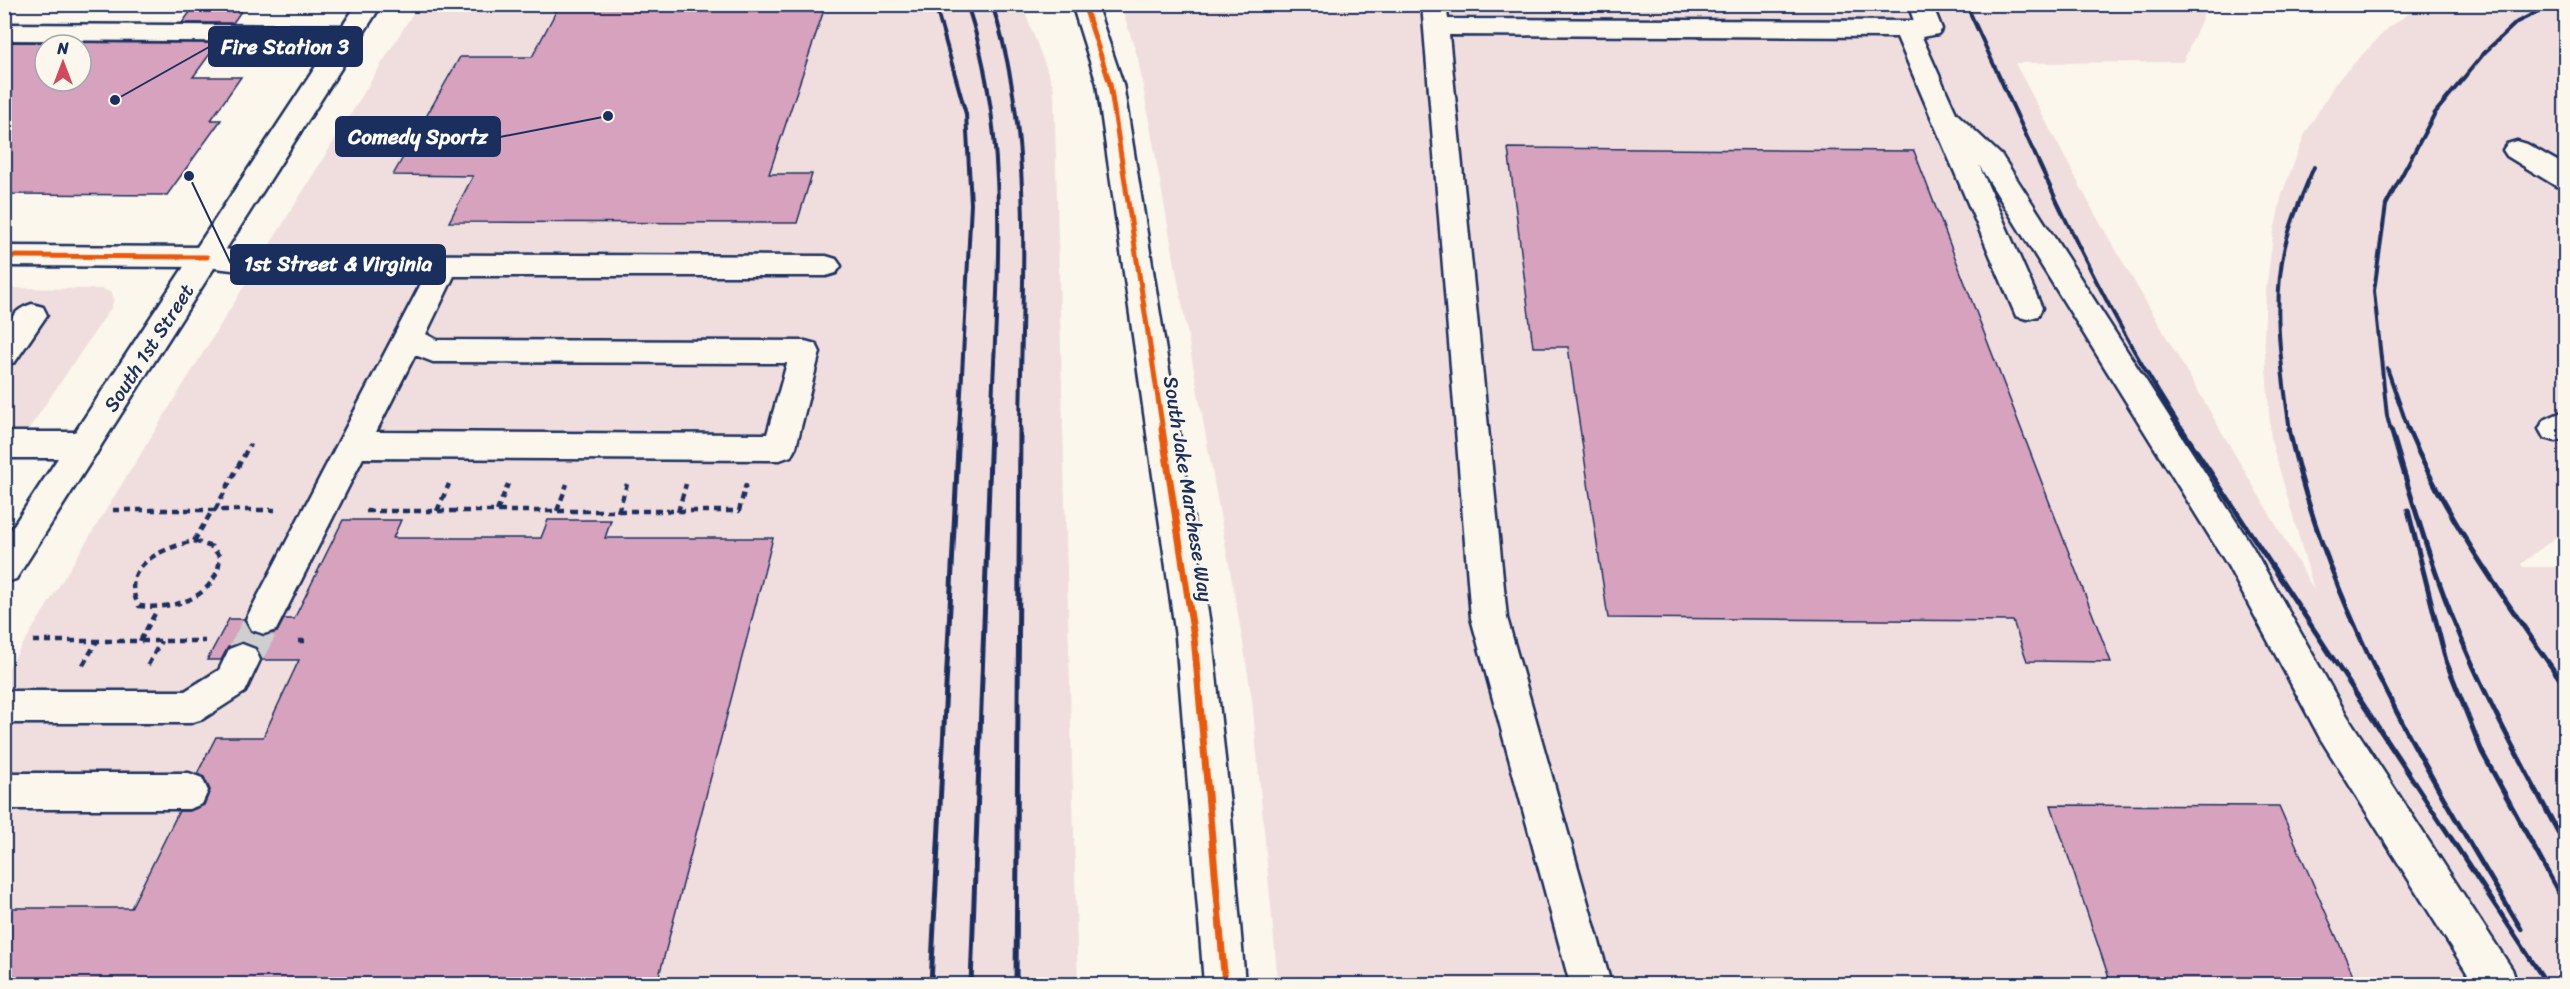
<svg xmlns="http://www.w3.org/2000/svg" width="2570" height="989" viewBox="0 0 2570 989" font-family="Sriracha,sans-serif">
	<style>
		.built { fill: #f0dede }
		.building { fill: #d6a2bd; stroke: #1b2f5e; stroke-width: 1.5; fill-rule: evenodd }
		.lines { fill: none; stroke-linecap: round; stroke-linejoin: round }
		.minor-tunnel { stroke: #cecfd0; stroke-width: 36; stroke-dasharray: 36 18; stroke-linecap: butt }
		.minor-casing { stroke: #1b2f5e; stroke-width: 5 }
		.major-casing { stroke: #1b2f5e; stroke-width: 5 }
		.path { stroke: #1b2f5e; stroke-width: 4.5; stroke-dasharray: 7 5; stroke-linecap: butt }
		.minor { fill: #fbf7ec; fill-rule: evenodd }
		.major { fill: #fbf7ec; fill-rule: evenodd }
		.rail-far1 { stroke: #1b2f5e; stroke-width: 4 }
		.rail { stroke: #1b2f5e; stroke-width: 5 }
		.cycleway-far1-casing { stroke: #fbf7ec; stroke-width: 8 }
		.cycleway-casing { stroke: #fbf7ec; stroke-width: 10 }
		.cycleway-far1 { stroke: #e8590c; stroke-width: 5 }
		.cycleway { stroke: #e8590c; stroke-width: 7 }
		.labels { text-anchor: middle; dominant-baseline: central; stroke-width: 6; stroke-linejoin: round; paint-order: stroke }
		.street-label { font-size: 20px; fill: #1b2f5e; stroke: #fbf7ec }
		.leader { fill: none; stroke: #1b2f5e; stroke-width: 2 }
		.callout-dot { fill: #1b2f5e; stroke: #fbf7ec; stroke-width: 2 }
		.callout { fill: #1b2f5e; stroke: #1b2f5e; stroke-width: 2 }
		.callout-label { font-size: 21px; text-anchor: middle; font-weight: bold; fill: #fff }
	</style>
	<rect width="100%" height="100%" fill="#fbf7ec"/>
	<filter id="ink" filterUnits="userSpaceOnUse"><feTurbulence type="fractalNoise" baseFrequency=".0167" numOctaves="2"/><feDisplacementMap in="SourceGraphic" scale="12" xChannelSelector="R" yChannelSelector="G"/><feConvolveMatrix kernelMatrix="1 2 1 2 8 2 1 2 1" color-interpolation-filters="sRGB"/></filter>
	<g filter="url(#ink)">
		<path class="built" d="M2434,4l131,1v525l-44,34 2,3h42v417h-1287l-26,-284 -10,-63 -104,-578 -17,-54h1087l-25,57 -168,1 81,153 218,374 -43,-150 -7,-102 2,-48 7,-54 9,-42 23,-60 31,-52 53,-55 25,-17z
			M418,5h604l32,83 24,896h-1073l-1,-309z
			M5,288l97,1 9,3 3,7 -3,9 -106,156z"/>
		<path class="building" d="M196,4h50l-13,19h-51z
			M560,4h266l-57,170h43l-15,49 -348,-1 24,-46 -80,-1 67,-118h72z
			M4,42l214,1 -25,34h48l-30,43h10l-54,75 -163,-1zM45,45h36v36h-36z
			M1508,148l406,3 197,511 -84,-1 -14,-40 -405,-3 -40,-271h-35z
			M343,520h58l-8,18h148l7,-18h63l-6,18h168l-116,446h-653v-76h127l48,-97h11l14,-6 6,-15 -6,-13 -7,-3 19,-37h47l36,-77h-37l-5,-12 -14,-6 -15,5 -7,13h-14l22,-41h15l6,12 13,5 14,-4 7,-13h10z
			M2051,805l228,1 78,178h-246z"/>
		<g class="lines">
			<path class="minor-tunnel" d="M242,660l22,-41"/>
			<defs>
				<path id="minor" d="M1072,4h24l27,80 89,553 18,168 15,179h-41l-28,-347 -79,-553z
					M1422,4h24l2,15 466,2 -6,-17h24l10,25 -4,5 -16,3 34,76 46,43 250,390 94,168 166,255 5,15h-43l-154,-246 -92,-172 -249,-401 63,143 -4,8 -11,3 -11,-3 -119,-279 -448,-2 58,583 104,366h-41l-99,-366z
					M4,24l347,2 9,3 4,5 -4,5 -9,3 -347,-2z
					M2517,141l10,3 39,22v22l-10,-2 -49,-30 -4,-6 4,-6z
					M4,246l203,1 58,7 561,2 10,3 5,7 -5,7 -10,3h-372l-28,58 11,6 368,1 11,3 4,8 -24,95 -5,9 -11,4 -417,-2 -87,172 -12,4 -12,-4 -6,-11 179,-343 -160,-2 -58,-7 -203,-1zM415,355l18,7 354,1 -20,71 -391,-2z
					M32,304l11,3 4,8 -32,47 -11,3c0,-25 -2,-52 28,-61z
					M2566,410v28l-11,3 -11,-3 -5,-9 5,-9z
					M4,432h81l11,4 5,9 -5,9 -11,4h-81z
					M242,644l13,5 5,11 -15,32 -42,27 -13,4h-186v-32h181l34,-21 10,-21z
					M4,773h185l13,5 6,13 -6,13 -13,5h-185z"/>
				<path id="major" d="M357,4h25l-366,575 -12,4v-43z"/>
			</defs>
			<use href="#minor" class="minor-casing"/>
			<use href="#major" class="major-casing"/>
			<path class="path" d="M113,510h162
				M215,510l35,-66
				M366,511h373l7,-27
				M437,511l12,-27
				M497,511l11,-27
				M557,511l10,-27
				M618,512l9,-28
				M678,512l8,-28
				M194,541l18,6 8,10c-3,41 -46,53 -81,49 -22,-39 23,-58 55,-65z
				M194,541l18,-30
				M33,641h172
				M140,641l17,-31
				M298,641h12
				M83,665l14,-24
				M148,665l13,-24"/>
			<use href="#minor" class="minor"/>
			<use href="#major" class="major"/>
			<path class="rail-far1" d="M935,4l31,110 5,90 -12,227
				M967,4c46,138 29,284 24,427
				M992,4c44,133 29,287 28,427
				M1966,4c67,145 129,293 217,427
				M2387,368l22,63
				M2290,431c-8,-61 -19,-125 -5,-185 7,-28 18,-53 29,-79
				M2391,431l-4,-15 -13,-125 12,-86 49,-92 50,-61 32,-30 37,-18"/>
			<path class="rail" d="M2182,429l365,555
				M2289,429c39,181 138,343 232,500
				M2391,429c21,70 41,142 70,209 30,72 69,140 105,209
				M2408,429c40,94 101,176 158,259
				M2408,510l38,151 36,91 84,154
				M931,984l28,-555
				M971,984l20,-555
				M1016,984l4,-555"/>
			<defs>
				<path id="cycleway-far1" d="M1084,4l26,80 53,347
					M4,256l203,1"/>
				<path id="cycleway" d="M1162,429l32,208 31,347"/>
			</defs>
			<use href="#cycleway-far1" class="cycleway-far1-casing"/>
			<use href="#cycleway" class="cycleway-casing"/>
			<use href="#cycleway-far1" class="cycleway-far1"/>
			<use href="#cycleway" class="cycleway"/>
		</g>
	</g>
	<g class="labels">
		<g class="street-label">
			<text transform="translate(149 348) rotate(-57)">South 1st Street</text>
			<text transform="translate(1188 489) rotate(81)">South Jake Marchese Way</text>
		</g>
	</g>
	<path class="leader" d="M115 100L209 47M608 116L500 137M189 176L231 264"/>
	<g class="callout-dot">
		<circle cx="115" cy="100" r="6"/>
		<circle cx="608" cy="116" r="6"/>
		<circle cx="189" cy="176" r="6"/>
	</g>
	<g class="callout">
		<rect x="209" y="27" width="153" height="39" rx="6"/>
		<rect x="336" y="117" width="164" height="39" rx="6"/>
		<rect x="231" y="245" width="214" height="39" rx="6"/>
	</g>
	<g class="callout-label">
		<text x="285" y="54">Fire Station 3</text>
		<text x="418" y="144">Comedy Sportz</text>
		<text x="338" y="271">1st Street &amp; Virginia</text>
	</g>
	<rect width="2570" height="989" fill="none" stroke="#fbf7ec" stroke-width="24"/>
	<rect x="12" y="12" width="2546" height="965" fill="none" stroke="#1b2f5e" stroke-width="2" filter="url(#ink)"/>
	<g transform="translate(63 63)"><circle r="28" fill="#fbf7ec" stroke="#a1a7b3" stroke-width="1.5"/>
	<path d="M0-4.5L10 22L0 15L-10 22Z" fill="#d1495b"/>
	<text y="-9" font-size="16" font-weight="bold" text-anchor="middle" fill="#1b2f5e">N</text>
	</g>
</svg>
